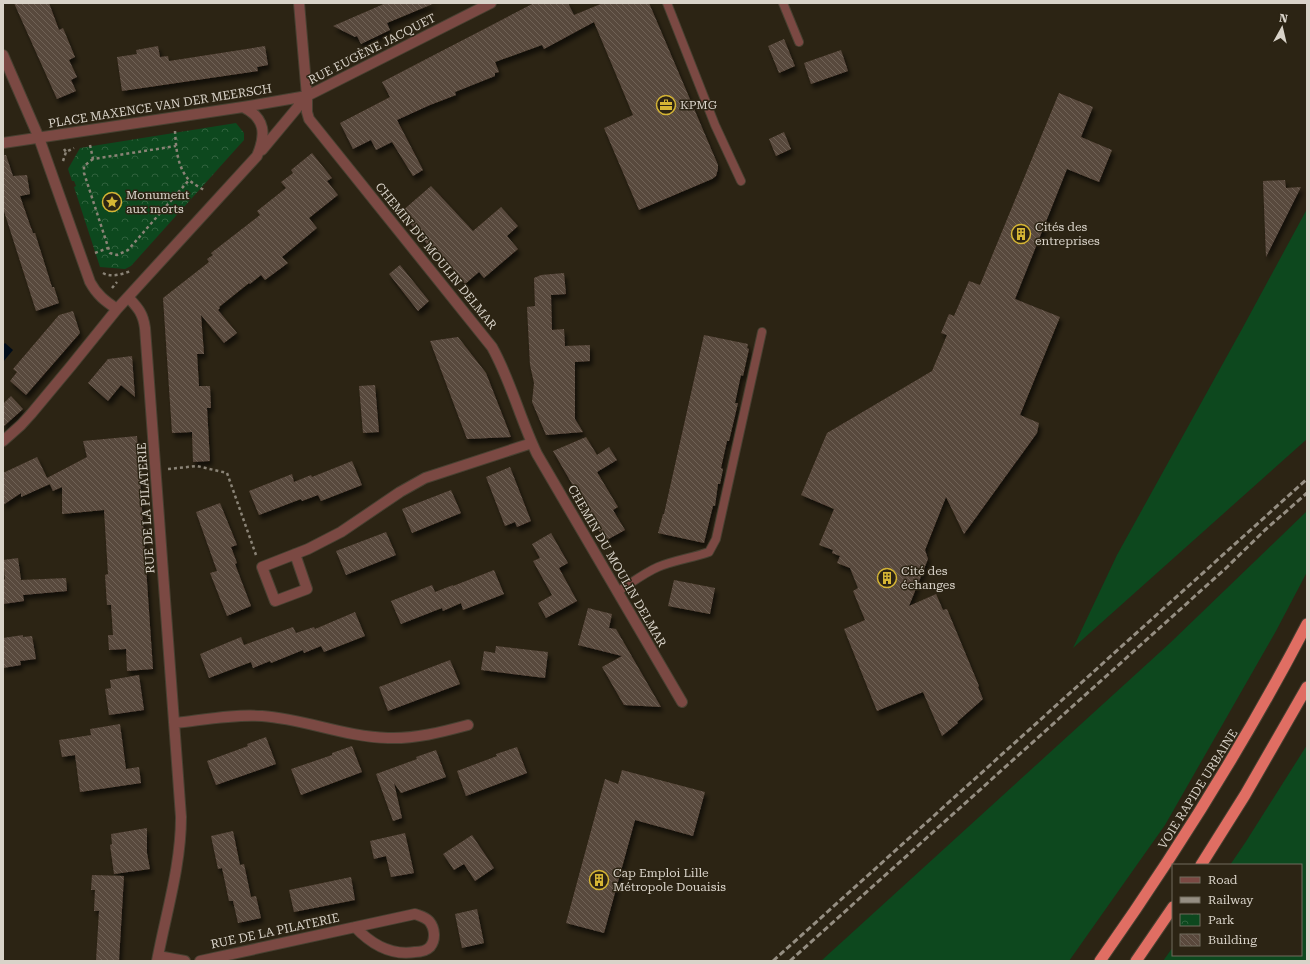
<svg xmlns="http://www.w3.org/2000/svg" width="1310" height="964" viewBox="0 0 1310 964" font-family="'Roboto Serif',serif">
	<style>
		.grass { fill: #0d481e }
		.park { fill: url(#park-crowns) }
		.water { fill: #000c19 }
		.building { fill: url(#building-back-hatch); filter: url(#shadow) }
		.lines { fill: none; stroke-linecap: round; stroke-linejoin: round }
		.service-casing { stroke: #484031; stroke-width: 10 }
		.minor-casing { stroke: #484031; stroke-width: 12 }
		.trunk-casing { stroke: #484031; stroke-width: 13 }
		.path { stroke: #8a8376; stroke-width: 2.5; stroke-dasharray: 3 3; stroke-linecap: butt }
		.service { stroke: #7b4943; stroke-width: 8 }
		.minor { stroke: #7b4943; stroke-width: 10 }
		.trunk { stroke: #e06e63; stroke-width: 11 }
		.rail { stroke: #958e82; stroke-width: 3; stroke-dasharray: 6 3; stroke-linecap: butt }
		.labels { text-anchor: middle; dominant-baseline: central; stroke-width: 3; stroke-linejoin: round; paint-order: stroke }
		.street-label { font-size: 12px; fill: #d9d3c9; stroke: #2c2414 }
		.poi-label { font-size: 12px; fill: #d9d3c9; stroke: #2c2414; text-anchor: start }
	</style>
	<defs>
		<pattern id="park-crowns" width="20" height="18" patternUnits="userSpaceOnUse"><rect width="20" height="18" fill="#0d481e"/><path d="M2 6a3 3 0 1 1 6 0M12 15a3 3 0 1 1 6 0" fill="none" stroke="#30623d"/></pattern>
		<pattern id="building-back-hatch" width="6" height="6" patternUnits="userSpaceOnUse"><rect width="6" height="6" fill="#59483c"/><path d="M-1 5l2 2M0 0l6 6M5-1l2 2" fill="none" stroke="#706257"/></pattern>
		<filter id="shadow"><feDropShadow dx="2.5" dy="4.5" stdDeviation="2" flood-color="#0009"/></filter>
	</defs>
	<rect width="100%" height="100%" fill="#2c2414"/>
	<path class="grass" d="M1307,209v230l-234,209 44,-93 125,-226z
		M1307,511v61l-31,59 -111,194 -96,136h-248l349,-318z
		M1307,745v216h-144l10,-14v8h128v-90h-71l15,-22z"/>
	<path class="park" d="M236,123l8,10v7l-113,126 -6,3 -25,-2 -26,-80 2,-1 -2,-5h-2l-4,-12 12,-21z"/>
	<path class="water" d="M5,343l8,7 -10,12v-17z"/>
	<path class="building" d="M14,3h35l10,27 4,-2 12,29 -6,3 8,17 -6,3 5,11 -19,8z
		M386,3h49l-48,20 3,7 -29,14 -4,-8 -2,1 -22,-11z
		M534,3h34l6,12 29,-12h46l69,162v4l-2,7 -4,3 -73,31 -35,-82 29,-13 -39,-93 -50,27 -2,-4 -47,17 4,10 -4,1v3l-40,16 1,3 -26,10 -33,15 26,50 -10,6 -21,-34 -16,8 -5,-10 -18,9 -13,-26 50,-26 -8,-15z
		M784,39l11,27 -16,7 -11,-27z
		M158,46l2,11 8,-1 1,5 96,-15 3,19 -11,2 1,4 -136,20 -5,-34 20,-3 -1,-4z
		M841,50l7,21 -37,13 -7,-21z
		M1059,93l34,14 -12,30 31,13 -13,32 -32,-13 -52,130 45,18 -40,98 19,8 -2,10 -73,101 -18,-37 -21,53 3,9 -19,47 27,-12 7,16 4,-1 32,77 -1,1 5,12 -26,23 1,1 -16,13 -19,-44 -46,19 -33,-82 21,-9 -12,-29 5,-3 -8,-20 -13,-5 3,-7 -8,-3 1,-3 -14,-5 15,-36 -33,-14 26,-62 105,-62 15,-36 -6,-2 8,-19 5,2 15,-35 11,4z
		M784,132l7,17 -15,7 -7,-17z
		M312,153l20,25 -5,3 11,14 -29,23 8,10 -35,29 6,6 -23,17 -4,-5 -11,9 -1,-1 -30,24 1,1 -2,2 19,23 -13,10 -23,-28 3,39h-7l2,32h11l1,22h-4l3,53 -17,1 -1,-30 -20,1 -9,-135 46,-36 -2,-3 6,-4 -2,-2 49,-38 -3,-4 29,-23 -5,-6 12,-9 -2,-3z
		M3,155h3l7,21 14,-1 3,19 -10,2 10,29 3,8h2l17,54h2l5,16 -23,8 -33,-103z
		M1285,180l1,8 15,-1 -35,70 -3,-76z
		M431,186l42,45 28,-24 17,19 -11,10 11,13 -34,29 -5,-6 -14,12 -31,-37 -3,2 -30,-37z
		M400,265l29,36 -11,10 -29,-37z
		M564,273l2,21 -15,1 1,35 12,-1 1,17 25,-1v16l-15,1v57l8,13 -37,3 -14,-33 2,-19 -4,-18 -3,-58 8,-1 -1,-28 7,-3z
		M73,311l7,22 -54,62 -16,-14 7,-9 -4,-3 46,-54z
		M704,335l44,9 -1,4 2,1 -6,27 -2,-1 -6,28h3l-9,38h-2l-6,27 2,1 -3,15h-2l-3,22h-2l-9,37 -46,-10 5,-19h1z
		M458,337l28,36 25,64 -44,2 -37,-98z
		M132,356l3,41 -14,-12 -13,16 -20,-18 20,-24z
		M375,385l4,47 -16,1 -4,-47z
		M11,396l12,13 -20,18v-23z
		M137,436l16,233 -26,2 -1,-22 -17,1 -1,-15h5l-2,-30h-4l-2,-30 3,-1 -4,-64 -42,4v-27l-9,4 -6,-13 40,-21 -4,-16z
		M586,437l11,18 12,-8 8,13 -20,12 21,35 -5,3 12,20 -20,11 -52,-90z
		M37,457l13,27 -29,13v-4l-18,12v-32z
		M352,461l10,24 -41,16 -3,-6 -16,6 -1,-2 -42,16 -10,-24 43,-17 2,8 17,-7 1,2z
		M510,467l21,54 -14,6 -2,-5 -10,4 -19,-49z
		M451,490l10,23 -49,20 -10,-24z
		M220,503l17,42 -6,2 6,16 -2,1 16,42 -24,10 -17,-43 7,-2 -21,-59z
		M386,532l10,23 -50,20 -10,-24z
		M551,533l17,30 -9,5 18,33 -31,17 -8,-15 14,-8 -19,-34 7,-3 -8,-14z
		M18,558l3,22 45,-2 1,13 -44,4 1,6 -21,3v-24l2,-1 -2,-19z
		M494,570l10,24 -41,16 -2,-7 -18,8 -1,-3 -41,16 -10,-23 41,-16 3,7 18,-7v1z
		M674,580l41,8 -5,26 -42,-8z
		M588,608l24,6 -3,14 7,1 45,78 -37,-2 -22,-38 20,-11 -44,-11z
		M355,612l10,24 -41,16 -3,-6 -17,7 -1,-3 -32,13 -1,-2 -17,7 -2,-6 -42,16 -9,-24 41,-17 3,8 49,-18 3,6 18,-6 1,2z
		M23,635v2l9,-1 4,23 -16,2 1,4 -18,3v-30z
		M496,646l52,6 -3,26 -64,-8 3,-19 11,2z
		M450,660l10,24 -72,27 -9,-24z
		M139,675l5,35 -35,5 -4,-26 6,-1 -1,-8z
		M120,724l6,45 13,-2 2,16 -61,9 -5,-37 -13,2 -3,-17 32,-5 -1,-6z
		M266,737l10,27 -60,21 -9,-24 41,-15 -1,-2z
		M352,746l10,26 -61,23 -10,-26 41,-14v-2z
		M517,747l10,26 -61,23 -9,-25 40,-15 -1,-2z
		M436,750l10,27 -45,16 -7,-10 8,35 -9,3 -17,-47 41,-15 -1,-2z
		M622,770l83,22 -12,44 -58,-16 -31,113 -38,-10 39,-144 13,5z
		M147,828v25l3,16 -36,5 -4,-29 2,-1 -1,-10z
		M233,831l7,34 4,-1 7,33 5,-1 5,22 -23,5 -5,-22h-4l-7,-33 -4,1 -7,-33z
		M405,833l9,40 -23,4 -5,-21 -12,3 -4,-18z
		M472,835l22,33 -19,13 -11,-17 -10,6 -11,-16z
		M92,875l32,1 -5,85h-23l3,-50h-5l1,-21h-4z
		M351,877l4,23 -61,12 -5,-22z
		M477,909l7,34 -22,5 -7,-34z"/>
	<g class="lines">
		<defs>
			<path id="service" d="M667,3l48,122 26,56
				M783,3l16,39
				M617,592c13,-8 27,-19 41,-25 17,-7 34,-9 51,-15l7,-13 46,-207"/>
			<path id="minor" d="M299,3l8,93v16l2,7 183,228c19,34 28,72 45,107l145,248
				M3,55l36,83 51,144c7,13 15,19 27,27
				M3,143l240,-36 64,-11 184,-93
				M262,150l45,-54
				M128,297c10,11 15,16 17,31l36,489c0,49 -15,96 -24,144
				M3,441l18,-16 10,-11 40,-48 46,-57 140,-153c9,-21 9,-38 -14,-49
				M295,554l12,35 -32,12 -13,-34 46,-18 33,-17 59,-40 25,-14 107,-35
				M175,723c28,-3 58,-9 87,-7 43,3 83,21 126,22 27,1 54,-6 80,-13
				M158,956l27,5
				M200,961l215,-47c5,2 10,3 14,7 6,7 7,19 1,26 -4,4 -10,5 -15,5 -25,4 -44,-8 -60,-25"/>
			<path id="trunk" d="M1201,865l44,-70 62,-108
				M1100,961c76,-108 146,-220 207,-337
				M1136,961l37,-54"/>
		</defs>
		<use href="#service" class="service-casing"/>
		<use href="#minor" class="minor-casing"/>
		<use href="#trunk" class="trunk-casing"/>
		<path class="path" d="M175,131c1,16 2,36 14,49 4,4 11,7 16,11
			M90,145l3,14 83,-13
			M64,149l2,3 8,-4
			M93,159l-9,7v7l26,80 7,2 11,-5 61,-70
			M63,161l3,-9
			M95,253l13,-5
			M103,273c8,5 19,1 28,-2
			M112,288l5,-6
			M168,469l29,-3 30,7 29,82"/>
		<use href="#service" class="service"/>
		<use href="#minor" class="minor"/>
		<use href="#trunk" class="trunk"/>
		<path class="rail" d="M773,961l534,-482
			M790,961l435,-392 40,-39 42,-37"/>
	</g>
	<defs>
		<symbol id="office-ring" viewBox="-11 -11 22 22"><circle r="9.5" fill="#2c2414" stroke="#d5b534" stroke-width="1.5"/><path d="M-6-3h4V-5.5h4V-3h4V5H-6ZM-1-4.5V-3h2v-1.5ZM-6 0V1H6V0Z" fill="#d5b534"/></symbol>
		<symbol id="sight-ring" viewBox="-11 -11 22 22"><circle r="9.5" fill="#2c2414" stroke="#d5b534" stroke-width="1.5"/><path d="M0-6L1.8-2.2L6-1.7L2.9 1.2L3.7 5.4L0 3.3L-3.7 5.4L-2.9 1.2L-6-1.7L-1.8-2.2Z" fill="#d5b534"/></symbol>
		<symbol id="building-ring" viewBox="-11 -11 22 22"><circle r="9.5" fill="#2c2414" stroke="#d5b534" stroke-width="1.5"/><path d="M-4-6H4V6H1V3H-1V6H-4ZM-2.5-4.3h1.7v1.8h-1.7ZM.8-4.3h1.7v1.8H.8ZM-2.5-1h1.7V.8h-1.7ZM.8-1h1.7V.8H.8Z" fill="#d5b534"/></symbol>
	</defs>
	<g fill-rule="evenodd">
		<use href="#office-ring" x="655" y="94" width="22" height="22"/>
		<use href="#sight-ring" x="101" y="191" width="22" height="22"/>
		<use href="#building-ring" x="1010" y="223" width="22" height="22"/>
		<use href="#building-ring" x="876" y="567" width="22" height="22"/>
		<use href="#building-ring" x="588" y="869" width="22" height="22"/>
	</g>
	<g class="labels">
		<g class="street-label">
			<text transform="translate(372 49) rotate(-27)">RUE EUGÈNE JACQUET</text>
			<text transform="translate(160 106) rotate(-9)">PLACE MAXENCE VAN DER MEERSCH</text>
			<text transform="translate(436 256) rotate(51)">CHEMIN DU MOULIN DELMAR</text>
			<text transform="translate(146 508) rotate(-94)">RUE DE LA PILATERIE</text>
			<text transform="translate(617 566) rotate(60)">CHEMIN DU MOULIN DELMAR</text>
			<text transform="translate(1198 789) rotate(-58)">VOIE RAPIDE URBAINE</text>
			<text transform="translate(275 931) rotate(-12)">RUE DE LA PILATERIE</text>
		</g>
		<g class="poi-label">
			<text x="680" y="105">KPMG</text>
			<text x="126" y="195">Monument<tspan x="126" dy="14">aux morts</tspan></text>
			<text x="1035" y="227">Cités des<tspan x="1035" dy="14">entreprises</tspan></text>
			<text x="901" y="571">Cité des<tspan x="901" dy="14">échanges</tspan></text>
			<text x="613" y="873">Cap Emploi Lille<tspan x="613" dy="14">Métropole Douaisis</tspan></text>
		</g>
	</g>
	<rect width="1310" height="964" fill="none" stroke="#d9d3c9" stroke-width="8"/>
	<rect x="1172" y="864" width="130" height="92" fill="#2c2414" stroke="#716a5c"/>
	<rect x="1180" y="877" width="20" height="6" fill="#7b4943" stroke="#716a5c"/>
	<text x="1208" y="884" font-size="12" fill="#d9d3c9">Road</text>
	<rect x="1180" y="897" width="20" height="6" fill="#958e82" stroke="#716a5c"/>
	<text x="1208" y="904" font-size="12" fill="#d9d3c9">Railway</text>
	<rect x="1180" y="914" width="20" height="12" fill="url(#park-crowns)" stroke="#716a5c"/>
	<text x="1208" y="924" font-size="12" fill="#d9d3c9">Park</text>
	<rect x="1180" y="934" width="20" height="12" fill="url(#building-back-hatch)" stroke="#716a5c"/>
	<text x="1208" y="944" font-size="12" fill="#d9d3c9">Building</text>
	<g transform="translate(1282 28) rotate(8)" stroke="#2c2414" stroke-width="3" paint-order="stroke">
	<path d="M0-3L7 15L0 10L-7 15Z" fill="#d9d3c9"/>
	<text y="-6" font-size="11" font-weight="bold" text-anchor="middle" fill="#d9d3c9">N</text>
	</g>
</svg>
